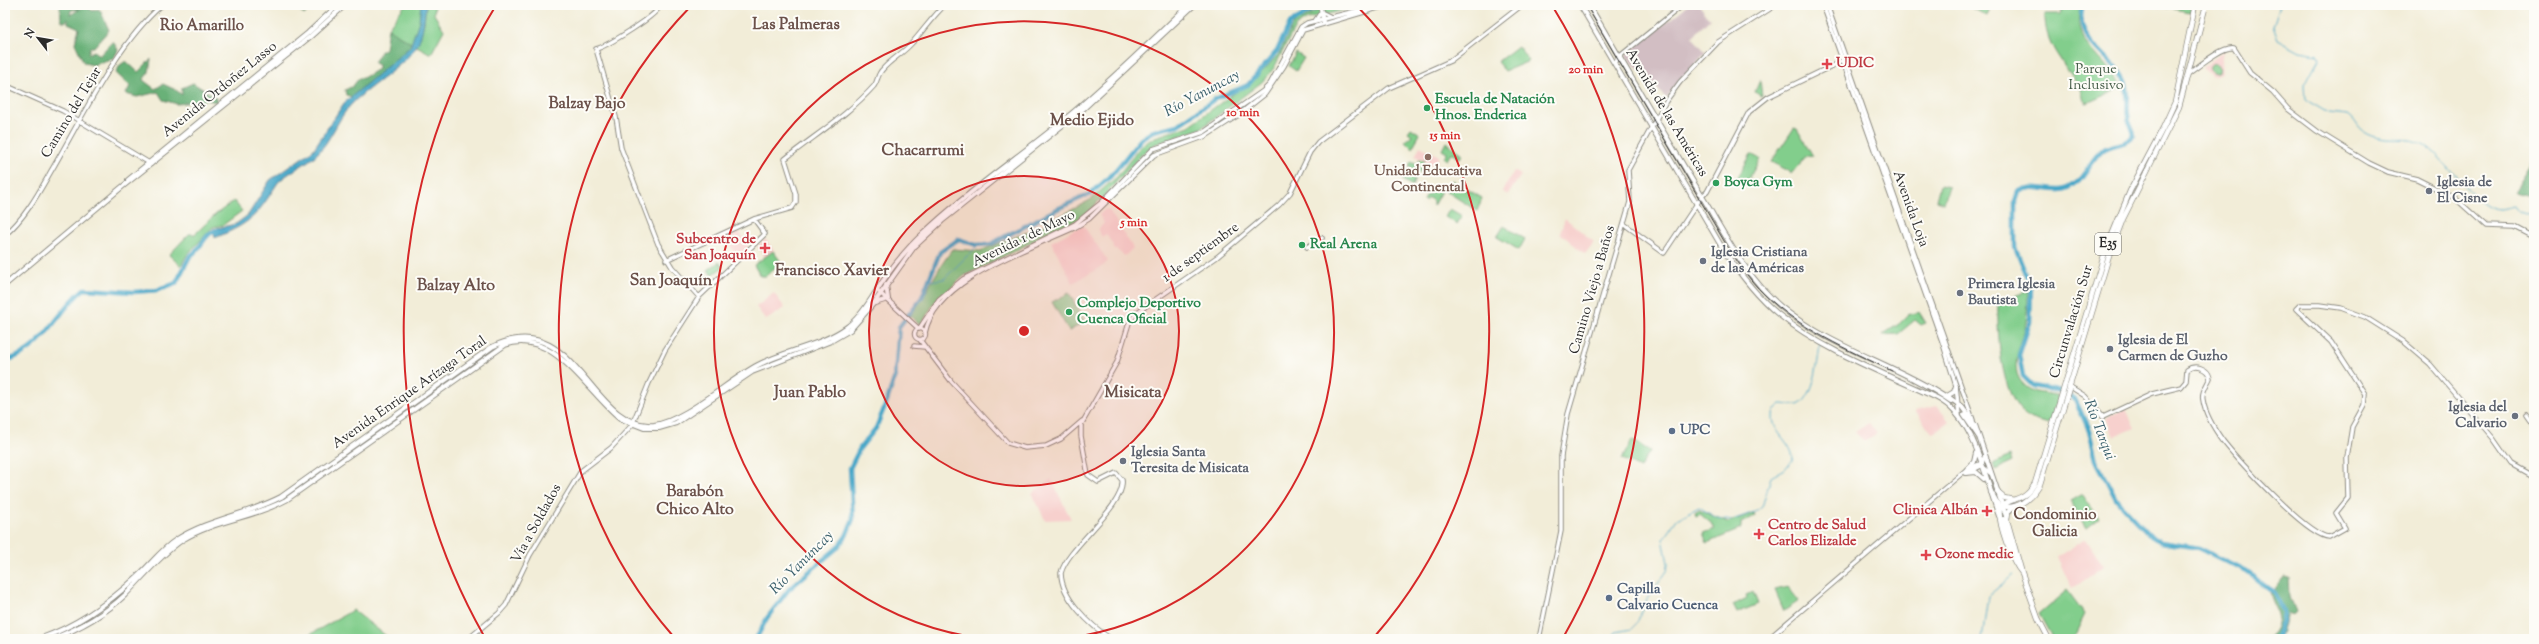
<svg xmlns="http://www.w3.org/2000/svg" width="2539" height="644" viewBox="0 0 2539 644" font-family="'Sorts Mill Goudy',serif">
	<style>
		.built { fill: #f7d0cd }
		.industrial { fill: #d2bec3 }
		.green { fill: #82ce8c; stroke: #567c5c }
		.forest { fill: #69b178; stroke: #4a6e52 }
		.water { fill: #4aa7c8; stroke: #3a697a }
		.lines { fill: none; stroke-linecap: round; stroke-linejoin: round }
		.stream { stroke: #4aa7c8; stroke-width: 1 }
		.river { stroke: #4aa7c8; stroke-width: 4.5 }
		.primary-tunnel { stroke: #cac6b5; stroke-width: 4; stroke-dasharray: 4 2; stroke-linecap: butt }
		.secondary-casing { stroke: #8e8c82; stroke-width: 5.5 }
		.primary-casing { stroke: #8e8c82; stroke-width: 6 }
		.highway-casing { stroke: #8e8c82; stroke-width: 6 }
		.secondary { stroke: #fff; stroke-width: 3.5 }
		.primary { stroke: #fff; stroke-width: 4 }
		.highway { stroke: #fff; stroke-width: 4.5 }
		.tram { stroke: #2b2b2b; stroke-width: 1 }
		.ring { fill: none; stroke: #d62828; stroke-width: 2 }
		.health-dot { fill: #e0444e; stroke: #fdfcf7; stroke-width: 1.5 }
		.leisure-dot { fill: #2e9e5b; stroke: #fdfcf7; stroke-width: 1.5 }
		.education-dot { fill: #8d6e63; stroke: #fdfcf7; stroke-width: 1.5 }
		.worship-dot { fill: #6b7280; stroke: #fdfcf7; stroke-width: 1.5 }
		.service-dot { fill: #5c6f8a; stroke: #fdfcf7; stroke-width: 1.5 }
		.labels { text-anchor: middle; dominant-baseline: central; stroke-width: 4; stroke-linejoin: round; paint-order: stroke }
		.shield { fill: #fdfcf7; stroke: #6a6a68; stroke-width: 1 }
		.shield-label { font-size: 13px; font-weight: bold; fill: #2b2b2b }
		.health-label { font-size: 14px; font-weight: bold; fill: #be3a42; stroke: #fdfcf7; text-anchor: start }
		.park-label { font-size: 14px; fill: #455c48; stroke: #fdfcf7 }
		.street-label { font-size: 14px; fill: #2b2b2b; stroke: #fdfcf7 }
		.leisure-label { font-size: 14px; font-weight: bold; fill: #27864d; stroke: #fdfcf7; text-anchor: start }
		.education-label { font-size: 14px; font-weight: bold; fill: #785e54; stroke: #fdfcf7 }
		.worship-label { font-size: 14px; font-weight: bold; fill: #5b616d; stroke: #fdfcf7; text-anchor: start }
		.service-label { font-size: 14px; font-weight: bold; fill: #4e5e75; stroke: #fdfcf7; text-anchor: start }
		.neighbourhood-label { font-size: 15px; font-weight: bold; fill: #6b514a; stroke: #fdfcf7 }
		.water-label { font-size: 15px; font-style: italic; fill: #375d6a; stroke: #fdfcf7 }
		.quarter-label { font-size: 16px; font-weight: bold; fill: #6b514a; stroke: #fdfcf7 }
		.centre { fill: #d62828; stroke: #fdfcf7; stroke-width: 2 }
		.ring-label { font-size: 12px; text-anchor: middle; font-weight: bold; fill: #d62828; stroke: #fdfcf7; stroke-width: 4; stroke-linejoin: round; paint-order: stroke }
	</style>
	<rect width="100%" height="100%" fill="#fdfcf7"/>
	<filter id="ink" filterUnits="userSpaceOnUse"><feTurbulence type="fractalNoise" baseFrequency=".025" numOctaves="2"/><feDisplacementMap in="SourceGraphic" scale="8" xChannelSelector="R" yChannelSelector="G"/><feConvolveMatrix kernelMatrix="1 2 1 2 8 2 1 2 1" color-interpolation-filters="sRGB"/></filter>
	<filter id="wash" filterUnits="userSpaceOnUse"><feTurbulence type="fractalNoise" baseFrequency=".012" numOctaves="4" result="noise"/><feDisplacementMap in="SourceGraphic" scale="16" xChannelSelector="R" yChannelSelector="G"/><feGaussianBlur stdDeviation="0.9" result="paint"/><feColorMatrix in="noise" values="0 0 0 0 0 0 0 0 0 0 0 0 0 0 0 0 0 1.4 0 .05"/><feComposite in="paint" operator="in"/></filter>
	<g filter="url(#wash)">
		<rect width="100%" height="100%" fill="#f2edd8"/>
		<path class="built" d="M2224,51l-4,22 -8,3 -10,-8z
			M1420,146l19,10 -4,11 -20,-11z
			M1514,171l7,4 -13,20 -6,-4z
			M1105,209l4,1 24,38 -8,8 -10,-7 -9,-15 -4,3 -4,-7 6,-7 -5,-8z
			M1565,218l29,24 -9,12 -25,-21z
			M1083,225l25,36 -5,5 -30,17 -22,-41z
			M737,228l12,20 -11,10 -15,-23z
			M765,239l9,11 -9,7 -8,-11z
			M774,293l11,15 -19,12 -10,-13z
			M1937,406l12,15 -16,13 -18,-23z
			M2126,409l9,19 -21,9 -8,-19z
			M1869,423l8,10 -12,9 -10,-10z
			M1051,479l20,40 -26,1 -13,-27z
			M2085,539l19,27 -32,23 -15,-32z"/>
		<path class="industrial" d="M1688,5h11l11,14 -18,18 14,15 -40,46 -41,-43z"/>
		<path class="green" d="M405,5h16l-2,16 -7,23 -24,-16z
			M426,5h9l-1,9 10,16 -13,24 -14,-8 7,-23z
			M1328,5h36l-57,14 -12,8 -21,41 -12,14 -62,47 -45,15 -12,9 -58,63 -121,60 -30,27 -13,22 -11,-9c17,-21 26,-47 43,-67l27,2 64,-26 46,-25 27,-23 24,-31 14,-9 34,-11 70,-51 20,-21 14,-30z
			M1967,5h24l-4,11z
			M2064,5l16,2c-1,5 -2,13 -1,19 5,22 32,41 44,61l-36,16c-6,-2 -3,-10 -7,-15 -15,-25 -36,-42 -35,-74h15z
			M2149,5h44l-2,7z
			M1518,46l11,15 -24,10 -8,-9z
			M1296,53l8,5 -8,13 -7,-5z
			M2209.5 68a4.5 4.5 0 1 1 9 0a4.5 4.5 0 1 1-9 0Z
			M1760,80l2,17 -7,-5z
			M1411,128l9,6 -8,14 -7,-7 7,-6 -4,-3z
			M1794,128l3,1 16,27 -6,-1 -16,19 -2,-3 -18,-9z
			M1446,142l17,12 -3,4 -9,-5 -4,7 -3,-2 3,-5 -5,-3z
			M1751,154l9,5 -15,26 -8,-6z
			M1420,159l5,2 -3,5 6,4 -1,2 -6,-3 -2,4 -10,-6 2,-6 6,3z
			M1407,170l7,5 -1,3 2,1 -3,7 -10,-6z
			M1452,180l30,18 -5,13 -31,-20z
			M1940,185l9,2 -5,16 -8,-3z
			M1432,186l9,5 -8,15v-5l-4,-3 -3,3 -2,-1 3,-6 4,-1 -2,-1z
			M234,201l8,10 -19,14 -10,2 -26,28 -6,11 -12,-11 20,-21h6l21,-20z
			M1450,209l12,7 -5,8 -12,-7z
			M1504,226l21,13 -6,11 -22,-13z
			M773,251l8,11 -15,14h-6l-6,-11z
			M719,262l4,5 -11,8 -4,-5z
			M2025,292h3c0,12 -1,25 -3,37 -5,20 -20,46 6,61 7,4 19,3 27,6l-8,28c-12,-2 -25,-6 -32,-17 -18,-24 -21,-76 -20,-105z
			M1069,293l16,29 -16,9 -17,-29z
			M1919,312l7,11 -5,2 -6,-5 -17,14 -16,1 17,-11 11,-11 5,1z
			M1632,440l18,11 -10,17 -18,-9z
			M2010,456l2,6 -17,8 -2,-6z
			M2082,494l17,24 -13,10 -16,-27z
			M1699,510l29,12 26,-9 1,3 -14,7v6l-34,14 -4,-10 11,-4 -3,-6 -11,-9 -4,2 -1,-3z
			M1788,587l11,14 -15,10 -9,-21z
			M2067,590l18,24 -12,25h-20l-14,-25z
			M1753,592l5,12 -21,9 -4,-8 14,-7 -1,-3z
			M353,610l37,29h-88z"/>
		<path class="forest" d="M60,5h21l-2,4 -8,1 -1,5 15,-9 8,5 4,-2 3,1 9,20 -15,17h-4l-2,7 6,-3 5,5 14,-15 5,9 -4,8 -21,7 -9,-2 -9,-20 4,-15 -11,-5v-4l-3,3 -4,-2z
			M296,5h18l-10,10z
			M388,28l24,16 -2,3 -57,50 -7,-2 -1,-5 8,-4 6,-8h4l15,-9v-4l-4,-2 7,-12 4,-2z
			M151,59l-2,13 -6,8 12,9 8,-5 13,6 6,5v-7l11,-5 22,14 2,5 -10,-2 -30,4 -14,-4 -5,-8 -21,5 -11,-3 4,-8 -14,-13 4,-8 6,-4 12,11z
			M2534,160v37l-20,-5z
			M2284,577l5,1 1,18 6,17 -3,3 -5,-2 -6,19 -6,6h-7c20,-24 3,-28 0,-49l4,1z"/>
		<path class="water" d="M421,5h5c-2,15 -3,35 -13,46 -18,22 -45,35 -64,56 -12,14 -19,35 -33,48 -8,8 -34,21 -39,29 -20,32 -26,39 -62,54l-2,-9 23,-5 12,-9 22,-35 43,-30 31,-47 66,-56 9,-26z"/>
		<g class="lines">
			<path class="stream" d="M2234,5h12
				M2249,5h32
				M2280,5l-7,21 5,14 22,12 18,3 1,3 -14,26 1,16 22,13 20,2c11,7 8,17 27,22 16,5 33,-1 48,7 22,12 52,65 76,65 4,0 10,-2 15,-3l3,4 17,6
				M929,281l15,-2 34,-34
				M1611,639l5,-7 15,-3 6,-6 10,-24 20,-28 1,-8 -5,-24 14,-20 22,-12 18,11 15,2 25,-9 5,-4 9,-30 14,-8 8,-10c-1,-19 -25,-27 -19,-49l7,-6c6,0 14,3 19,0 15,-9 18,-44 20,-60
				M1982,639l6,-43 25,-21"/>
			<path class="river" d="M2083,5c-11,34 28,49 41,74 7,13 1,28 5,42 2,6 5,9 5,15 -8,10 -23,7 -33,15 -14,13 -19,37 -41,39 -16,1 -27,-7 -42,2l-3,9v46l16,38 -1,37 -11,33 4,21 10,10 28,6 14,7 14,31 7,30 20,39 37,39 8,4 38,6 48,24 27,21 10,19 -1,9 -7,18
				M5,361c41,-12 49,-47 79,-72l50,3 24,-2 18,-7 14,-27c12,-6 14,-25 29,-26
				M756,639l11,-21 22,-29 48,-41 9,-12 7,-17 -3,-51 10,-20 16,-20 11,-27 8,-25 4,-49 23,-30 18,-45 19,-13 17,6 15,-1 68,-36 31,-14 20,-17 31,-38 12,-8 25,-6 37,-26 33,-14 29,-34 13,-28 30,-18"/>
		</g>
	</g>
	<g filter="url(#ink)">
		<g class="lines">
			<path class="primary-tunnel" d="M1952,401l13,16
				M1963,417l7,13
				M1970,427l34,91"/>
			<defs>
				<path id="secondary" d="M660,5c0,9 -53,41 -64,44l20,68 5,31 37,96 14,23 27,30
					M1320,5l3,16
					M1823,5l120,339 13,42 3,29
					M1827,5l146,415
					M1315,21l6,-9 10,5
					M1615,63l5,-7 63,-51
					M2188,74c10,-7 34,-28 46,-26l16,25 23,19 15,17 29,22 52,32 19,9 29,7 38,19 31,28 29,1 19,10
					M5,85l58,26 88,53
					M1624,224l40,29 38,-57 5,-4 42,-80 19,-15 76,-37
					M5,235c22,-19 35,-45 49,-69 30,-52 63,-122 108,-161
					M1307,247l15,-9
					M666,260l88,-41 38,-11 4,-6v-8l-11,-35c30,-24 63,-44 89,-73 4,-5 3,-11 8,-16 8,-10 20,-16 29,-26 12,-13 21,-27 34,-39
					M879,292l40,37
					M914.5 334a5.5 5.5 0 1 1 11 0a5.5 5.5 0 1 1-11 0Z
					M919,329l20,-30 24,-20 112,-55 28,-23 50,-52 51,-17 59,-41 7,-7 31,-57 6,-4 73,-18
					M925,333c11,-55 105,-84 151,-106l13,-8 65,-64 52,-19 31,-20 28,-22 19,-28 19,-36 85,-25
					M920,340l31,41 57,62 17,5 21,-2 15,-7 21,-18
					M914,346l11,1
					M2069,386l16,10 18,21 49,-23 29,-7 5,-6 1,-11c8,-6 21,-2 23,8 -3,7 -9,14 -7,22 2,14 12,30 20,41 15,19 84,95 106,96l16,-9 -9,-15 12,-15 -1,-40 5,-31 12,-22 1,-11 -34,-52 -35,-33 4,-4h20l21,3 24,9 38,24 27,23 63,74 18,26 23,13
					M2527,414l7,10
					M1967,473l14,-7 4,-11
					M468,639l31,-26 7,-8 24,-50 51,-84 30,-23 21,-23 17,-42 16,-33 34,-53 66,-63 -11,-15
					M1111,639c-20,-13 -50,-41 -50,-66 7,-27 65,-67 61,-93l-6,-7 -18,9 -10,-7 -7,-39v-11l36,-63 12,-39 7,-10 81,-56 62,-52 11,-12 20,-41 8,-10 71,-54 61,-27 72,-56
					M1539,639l22,-108v-75l7,-42 62,-212 -2,-32 38,-69 14,-19 38,-40 58,-37
					M1768,639l199,-170 13,-5 10,9"/>
				<path id="primary" d="M1580,5l143,244c16,24 33,47 55,65 44,36 108,60 159,84 38,19 48,80 62,118
					M1589,5c37,63 73,125 111,188 24,39 44,82 80,113 50,42 117,58 171,95
					M128,180l180,-147 30,-28
					M5,285l117,-98 189,-151 34,-31
					M875,303l13,-4 -2,-14
					M1947,396l7,-4 2,-6
					M1950,398l12,9 13,18 32,94
					M1964,415l15,22
					M1967,469l7,-7 2,-9
					M1966,473l10,-1 8,7
					M2003,519l11,38
					M39,639c38,-13 70,-36 99,-63 13,-12 24,-27 38,-36 32,-21 71,-25 105,-43l211,-150c84,-42 98,84 162,78 31,-4 75,-45 104,-60 28,-15 63,-19 89,-38 16,-12 25,-30 36,-46 12,-18 26,-35 43,-50 43,-41 93,-74 139,-112 43,-35 83,-75 124,-114
					M52,639c26,-10 53,-25 73,-44 18,-18 35,-40 57,-55 32,-20 72,-22 104,-40l219,-155c48,-18 83,48 116,74l23,9h15l17,-5 76,-51 79,-31 19,-11 24,-27 40,-56 28,-26 141,-112 111,-104"/>
				<path id="highway" d="M1991,492l7,13c18,7 33,-6 42,-21l70,-231 13,-34 56,-112 27,-102
					M1997,492l7,6 10,2
					M2013,508l-5,4 -1,8 15,53 16,45 11,21
					M2022,573c-10,-12 -25,-50 -22,-65 11,-12 22,-4 35,-25l70,-231 25,-61 33,-63 12,-26 20,-97"/>
			</defs>
			<use href="#secondary" class="secondary-casing"/>
			<use href="#primary" class="primary-casing"/>
			<use href="#highway" class="highway-casing"/>
			<use href="#secondary" class="secondary"/>
			<use href="#primary" class="primary"/>
			<use href="#highway" class="highway"/>
			<path class="tram" d="M1586,5l141,241c11,16 22,34 37,48 37,36 83,55 128,77"/>
		</g>
	</g>
	<circle cx="1024" cy="331" r="155" fill="#d62828" fill-opacity=".12"/>
	<g class="ring">
		<circle cx="1024" cy="331" r="155"/>
		<path d="M986 639A310 310 0 1 1 1062 639"/>
		<path d="M673 636A465 465 0 0 1 692 5M1356 5A465 465 0 0 1 1375 636"/>
		<path d="M484 636A620 620 0 0 1 495 7M1553 7A620 620 0 0 1 1564 636"/>
	</g>
	<g class="health-dot">
		<path d="M1825 58h4v4h4v4h-4v4h-4v-4h-4v-4h4z"/>
		<path d="M763 242h4v4h4v4h-4v4h-4v-4h-4v-4h4z"/>
		<path d="M1985 505h4v4h4v4h-4v4h-4v-4h-4v-4h4z"/>
		<path d="M1757 528h4v4h4v4h-4v4h-4v-4h-4v-4h4z"/>
		<path d="M1924 549h4v4h4v4h-4v4h-4v-4h-4v-4h4z"/>
	</g>
	<g class="leisure-dot">
		<circle cx="1427" cy="108" r="4"/>
		<circle cx="1716" cy="183" r="4"/>
		<circle cx="1302" cy="245" r="4"/>
		<circle cx="1069" cy="312" r="4"/>
	</g>
	<circle class="education-dot" cx="1428" cy="157" r="4"/>
	<g class="worship-dot">
		<circle cx="2429" cy="191" r="4"/>
		<circle cx="1703" cy="261" r="4"/>
		<circle cx="1960" cy="293" r="4"/>
		<circle cx="2110" cy="349" r="4"/>
		<circle cx="2515" cy="416" r="4"/>
		<circle cx="1123" cy="461" r="4"/>
	</g>
	<g class="service-dot">
		<circle cx="1672" cy="431" r="4"/>
		<circle cx="1609" cy="598" r="4"/>
	</g>
	<g class="labels">
		<rect class="shield" x="2095" y="233" width="26" height="22" rx="3"/>
		<g class="shield-label">
			<text x="2108" y="244">E35</text>
		</g>
		<g class="health-label">
			<text x="1836" y="64">UDIC</text>
			<text x="756" y="240" text-anchor="end">Subcentro de<tspan x="756" dy="16">San Joaquín</tspan></text>
			<text x="1978" y="511" text-anchor="end">Clinica Albán</text>
			<text x="1768" y="526">Centro de Salud<tspan x="1768" dy="16">Carlos Elizalde</tspan></text>
			<text x="1935" y="555">Ozone medic</text>
		</g>
		<g class="park-label">
			<text x="2096" y="70">Parque<tspan x="2096" dy="16">Inclusivo</tspan></text>
		</g>
		<g class="street-label">
			<text transform="translate(220 90) rotate(-39)">Avenida Ordoñez Lasso</text>
			<text transform="translate(72 113) rotate(-59)">Camino del Tejar</text>
			<text transform="translate(1666 113) rotate(59)">Avenida de las Américas</text>
			<text transform="translate(1910 209) rotate(70)">Avenida Loja</text>
			<text transform="translate(1024 239) rotate(-26)">Avenida 1 de Mayo</text>
			<text transform="translate(1201 253) rotate(-36)">1 de septiembre</text>
			<text transform="translate(1593 290) rotate(-74)">Camino Viejo a Baños</text>
			<text transform="translate(2072 322) rotate(-73)">Circunvalación Sur</text>
			<text transform="translate(410 393) rotate(-35)">Avenida Enrique Arízaga Toral</text>
			<text transform="translate(537 524) rotate(-61)">Vía a Soldados</text>
		</g>
		<g class="leisure-label">
			<text x="1435" y="100">Escuela de Natación<tspan x="1435" dy="16">Hnos. Enderica</tspan></text>
			<text x="1724" y="183">Boyca Gym</text>
			<text x="1310" y="245">Real Arena</text>
			<text x="1077" y="304">Complejo Deportivo<tspan x="1077" dy="16">Cuenca Oficial</tspan></text>
		</g>
		<g class="education-label">
			<text x="1428" y="172">Unidad Educativa<tspan x="1428" dy="16">Continental</tspan></text>
		</g>
		<g class="worship-label">
			<text x="2437" y="183">Iglesia de<tspan x="2437" dy="16">El Cisne</tspan></text>
			<text x="1711" y="253">Iglesia Cristiana<tspan x="1711" dy="16">de las Américas</tspan></text>
			<text x="1968" y="285">Primera Iglesia<tspan x="1968" dy="16">Bautista</tspan></text>
			<text x="2118" y="341">Iglesia de El<tspan x="2118" dy="16">Carmen de Guzho</tspan></text>
			<text x="2507" y="408" text-anchor="end">Iglesia del<tspan x="2507" dy="16">Calvario</tspan></text>
			<text x="1131" y="453">Iglesia Santa<tspan x="1131" dy="16">Teresita de Misicata</tspan></text>
		</g>
		<g class="service-label">
			<text x="1680" y="431">UPC</text>
			<text x="1617" y="590">Capilla<tspan x="1617" dy="16">Calvario Cuenca</tspan></text>
		</g>
		<g class="neighbourhood-label">
			<text x="202" y="26">Rio Amarillo</text>
			<text x="2055" y="515">Condominio<tspan x="2055" dy="17">Galicia</tspan></text>
		</g>
		<g class="water-label">
			<text transform="translate(1202 94) rotate(-28)">Río Yanuncay</text>
			<text transform="translate(2099 430) rotate(69)">Río Tarqui</text>
			<text transform="translate(802 563) rotate(-45)">Río Yanuncay</text>
		</g>
		<g class="quarter-label">
			<text x="796" y="25">Las Palmeras</text>
			<text x="587" y="104">Balzay Bajo</text>
			<text x="1092" y="121">Medio Ejido</text>
			<text x="923" y="151">Chacarrumi</text>
			<text x="832" y="271">Francisco Xavier</text>
			<text x="671" y="281">San Joaquín</text>
			<text x="456" y="286">Balzay Alto</text>
			<text x="810" y="393">Juan Pablo</text>
			<text x="1133" y="393">Misicata</text>
			<text x="695" y="492">Barabón<tspan x="695" dy="18">Chico Alto</tspan></text>
		</g>
	</g>
	<circle cx="1024" cy="331" r="6" class="centre"/>
	<g class="ring-label">
		<text x="1586" y="73">20 min</text>
		<text x="1243" y="116">10 min</text>
		<text x="1445" y="139">15 min</text>
		<text x="1134" y="226">5 min</text>
	</g>
	<rect width="2539" height="644" fill="none" stroke="#fdfcf7" stroke-width="20"/>
	<g transform="translate(38 38) rotate(301)" stroke="#fdfcf7" stroke-width="3" paint-order="stroke">
	<path d="M0-3L7 15L0 10L-7 15Z" fill="#2b2b2b"/>
	<text y="-6" font-size="11" font-weight="bold" text-anchor="middle" fill="#2b2b2b">N</text>
	</g>
</svg>
